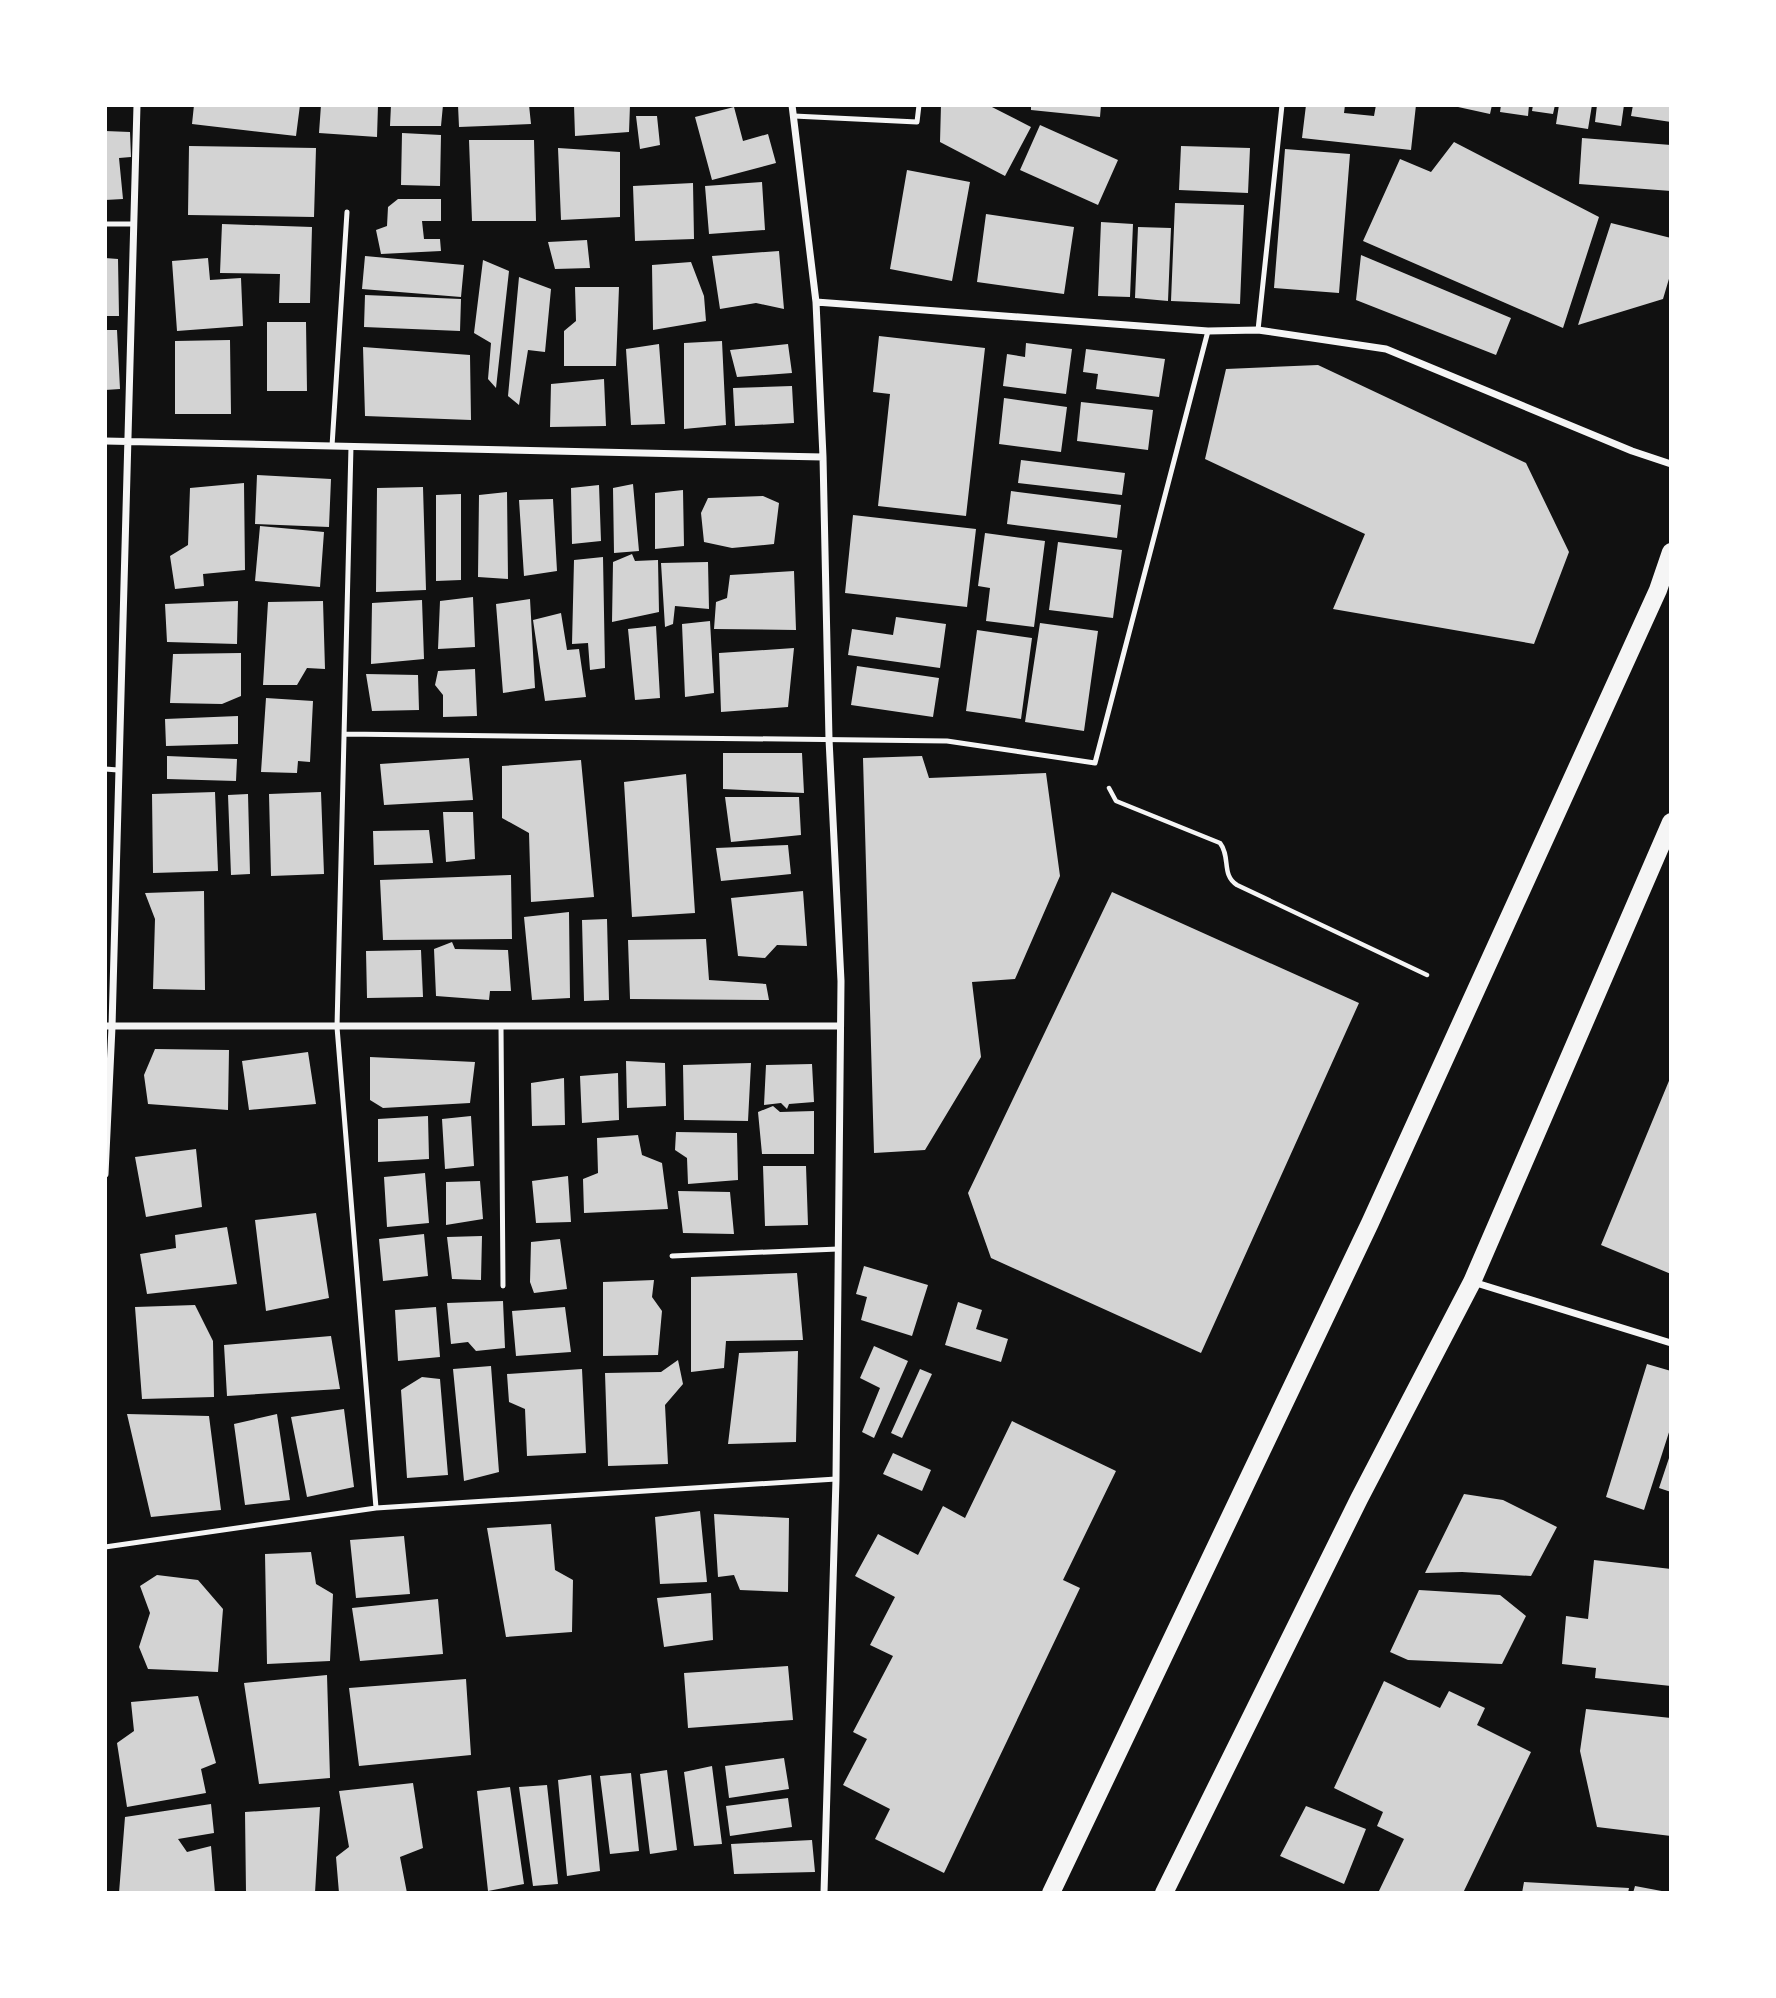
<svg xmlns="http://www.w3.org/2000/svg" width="1776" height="1998" viewBox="0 0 1776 1998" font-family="'Asap Condensed',sans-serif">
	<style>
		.building { fill: #d3d3d3 }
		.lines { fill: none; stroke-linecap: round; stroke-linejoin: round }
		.path { stroke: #f5f5f5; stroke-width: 4.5 }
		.service { stroke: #f5f5f5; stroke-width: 5 }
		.minor { stroke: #f5f5f5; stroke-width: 7 }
		.primary { stroke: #f5f5f5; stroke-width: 18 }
	</style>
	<rect width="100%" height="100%" fill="#111"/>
	<path class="building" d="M194,105h106l-4,31 -104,-12z
		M321,105h57l-1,32 -58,-4z
		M391,105h52l-2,21h-51z
		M458,105h71l2,19 -72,3z
		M574,105h56l-1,27 -54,4z
		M941,105h47l43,22 -26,49 -65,-34z
		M1031,105h70l-1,12 -69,-7z
		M1306,105h39l-1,8 30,3 2,-11h40l-5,45 -109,-12z
		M1449,105h43l-2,9z
		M1501,105h28l-1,11 -28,-4z
		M1533,105h22l-2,9 -21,-3z
		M1559,105h33l-4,24 -32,-5z
		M1597,105h27l-3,21 -26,-4z
		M1633,105h38v17l-40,-6z
		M734,107l9,34 25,-7 8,29 -64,17 -17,-63z
		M636,116h21l3,29 -20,4z
		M1040,125l78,35 -20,45 -78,-35z
		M105,131l25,1 1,25 -12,1 4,41 -18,1z
		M402,133l39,2 -1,51 -39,-1z
		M1582,138l89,7v46l-92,-7z
		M469,140h65l2,81h-64z
		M1454,142l145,75 -36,111 -200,-87 37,-82 31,13z
		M189,146l127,2 -2,69 -126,-2z
		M1181,146l69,2 -2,45 -69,-3z
		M558,148l62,4v65l-59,3z
		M1285,149l65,5 -11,139 -65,-5z
		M907,170l63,12 -18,99 -62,-12z
		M762,182l3,48 -56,4 -4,-48z
		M693,183l1,56 -59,2 -2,-55z
		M398,199h43v22h-19l2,18h16l1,12 -60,3 -5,-24 11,-4 1,-19z
		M1175,203l69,2 -4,99 -69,-3z
		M986,214l88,13 -10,67 -87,-12z
		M1101,222l32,2 -3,73 -32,-1z
		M1611,223l60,15v34l-8,27 -85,26z
		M222,224l90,3 -2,76h-31l1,-29 -60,-1z
		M1138,227l33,1 -3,73 -33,-3z
		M587,240l3,28 -35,1 -7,-27z
		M779,251l5,58 -28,-6 -36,6 -8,-53z
		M1361,255l150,63 -15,37 -140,-55z
		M365,256l99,9 -3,32 -99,-8z
		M105,258l13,1 1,57h-14z
		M208,258l2,22 31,-2 2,48 -66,5 -5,-70z
		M483,260l26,11 -13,117 -8,-9 3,-36 -17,-10z
		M691,262l13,34 2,25 -53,9 -1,-65z
		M519,277l32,12 -6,63 -17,-2 -9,55 -11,-9z
		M575,287h44l-3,79h-52v-35l12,-10z
		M365,295l96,4 -1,32 -96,-4z
		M267,322h39l1,69h-40z
		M105,330h12l3,59 -15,1z
		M879,336l106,12 -19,168 -88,-10 12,-112 -17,-2z
		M230,340l1,74h-56v-73z
		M722,341l4,84 -42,4v-86z
		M1026,343l46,6 -6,45 -63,-8 4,-32 18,3z
		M659,344l6,80 -34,1 -5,-76z
		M788,344l4,29 -55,4 -7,-27z
		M363,347l107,8 1,65 -106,-4z
		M1086,349l79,10 -6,38 -63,-8 2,-15 -15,-2z
		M1318,365l208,98 43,89 -35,92 -201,-35 32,-75 -160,-75 21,-90z
		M604,379l2,47 -56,1 1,-43z
		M792,386l2,37 -59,3 -2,-38z
		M1004,398l63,9 -6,45 -62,-8z
		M1081,402l72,8 -5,40 -71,-9z
		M1021,460l104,13 -3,22 -104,-12z
		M257,475l74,4 -2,48 -74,-3z
		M244,483l1,87 -42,4 1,12 -29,3 -5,-33 18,-11 2,-57z
		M633,484l6,67 -25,2 -1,-65z
		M599,485l2,56 -29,3 -1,-56z
		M423,487l3,103 -50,2 1,-104z
		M683,490l1,56 -29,3v-56z
		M1011,491l110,14 -4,33 -110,-14z
		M507,492l1,87 -30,-2 1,-82z
		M461,494v86l-25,1v-86z
		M763,496l16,7 -5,41 -42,4 -28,-6 -3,-29 7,-15z
		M553,499l4,72 -33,5 -5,-76z
		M853,515l123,14 -9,78 -122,-14z
		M260,526l64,6 -4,55 -65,-6z
		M985,533l60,8 -11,86 -48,-6 4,-33 -12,-2z
		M1058,542l64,8 -9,68 -64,-8z
		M632,554l3,7 23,-1 1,52 -47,10 1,-60z
		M603,557l2,111 -15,2 -2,-27 -16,1 2,-84z
		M708,562l1,47 -34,-3 -2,18 -8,3 -4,-64z
		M794,571l2,59 -82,-1 2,-27 11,-4 3,-23z
		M473,597l2,50 -37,2 2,-48z
		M530,599l5,89 -32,5 -7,-89z
		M422,600l2,59 -53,5 1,-61z
		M238,601l-1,43 -70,-2 -2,-38z
		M323,601l2,68 -18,-1 -10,17h-34l5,-83z
		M561,613l6,37 12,-1 7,48 -41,4 -12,-81z
		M896,617l50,7 -6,44 -92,-13 4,-26 41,6z
		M710,621l4,72 -29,4 -3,-73z
		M1040,623l58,8 -14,100 -59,-9z
		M656,626l4,72 -25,2 -7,-71z
		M977,630l55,8 -11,81 -55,-8z
		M794,648l-6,59 -67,5 -2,-59z
		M241,653v43l-19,8 -52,-1 3,-49z
		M857,666l82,12 -6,39 -82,-12z
		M475,669l2,47 -34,1v-22l-8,-10 3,-14z
		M366,674l52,1 1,35 -47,1z
		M266,698l47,3 -3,61 -12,-1 -1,12 -36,-1z
		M238,716v28l-72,2 -1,-27z
		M723,753h79l2,40 -81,-4z
		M167,756l70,3 -1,22 -69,-2z
		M922,756l7,22 117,-5 14,103 -45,103 -43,3 9,75 -56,93 -51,3 -11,-395z
		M469,758l4,42 -89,5 -4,-41z
		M581,760l13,137 -63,5 -2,-69 -27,-15v-52z
		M686,774l9,139 -63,4 -8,-135z
		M215,792l3,79 -65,2 -1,-79z
		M321,792l3,82 -53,2 -2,-82z
		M248,794l2,80 -19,1 -3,-80z
		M725,797h74l2,38 -70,7z
		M443,812h30l2,47 -29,3z
		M429,830l4,33 -59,2 -1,-34z
		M788,845l3,29 -70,7 -5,-33z
		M511,875l1,64 -129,1 -3,-60z
		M204,891l1,99 -52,-1 2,-70 -10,-26z
		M803,891l4,55 -30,-1 -12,13 -27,-2 -7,-58z
		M1112,892l247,111 -158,350 -210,-95 -23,-65z
		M569,912l1,86 -38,2 -8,-83z
		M607,919l2,81 -25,1 -2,-81z
		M706,939l3,41 57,4 3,16 -139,-1 -2,-59z
		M452,942l3,7 53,1 3,41h-21l-1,9 -53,-4 -2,-47z
		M421,950l2,47 -56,1 -1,-47z
		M155,1049l74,1 -1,60 -80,-6 -4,-29z
		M308,1052l8,52 -67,6 -7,-49z
		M370,1057l105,5 -5,41 -87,5 -13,-8z
		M626,1061l39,2 1,43 -39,2z
		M751,1063l-3,58 -64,-1 -1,-55z
		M812,1064l2,38 -25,2 -2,5 -6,-6 -17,2 2,-40z
		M618,1073l1,47 -37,3 -2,-47z
		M1671,1076v198l-70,-29z
		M564,1078l1,47 -33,1 -1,-43z
		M773,1106l7,6 34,-1v43h-52l-4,-42z
		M428,1116l1,43 -51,3v-43z
		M471,1116l3,50 -29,3 -3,-50z
		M676,1132l61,1 1,47 -50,4 -1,-26 -12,-8z
		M638,1135l4,20 20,8 6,46 -84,4 -1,-34 15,-6 -1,-35z
		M196,1149l6,58 -56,10 -11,-60z
		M763,1166h43l2,59 -43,1z
		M425,1173l4,50 -42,4 -3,-50z
		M568,1176l3,46 -35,1 -4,-42z
		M480,1181l3,38 -37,6v-43z
		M678,1191l52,1 4,42 -51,-1z
		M316,1213l13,85 -63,13 -11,-91z
		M227,1227l10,57 -90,10 -7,-40 36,-6 -1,-13z
		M424,1234l4,42 -45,5 -4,-42z
		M482,1236l-1,44 -29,-1 -5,-42z
		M560,1239l7,50 -33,4 -4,-11 1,-40z
		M864,1266l64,19 -16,51 -51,-16 6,-23 -11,-3z
		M797,1273l6,67 -77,1 -2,27 -33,4v-95z
		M654,1280l-2,17 10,14 -4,44 -55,1v-74z
		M503,1301l2,47 -29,3 -8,-9 -17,2 -4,-41z
		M958,1302l24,8 -6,19 32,10 -7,23 -56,-17z
		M195,1305l18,36 1,56 -72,2 -7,-92z
		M436,1307l4,50 -42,4 -3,-51z
		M565,1307l6,45 -55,4 -4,-45z
		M331,1336l9,53 -113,7 -3,-51z
		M874,1346l34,15 -34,77 -12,-6 18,-44 -20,-10z
		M798,1351l-2,91 -68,2 11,-91z
		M678,1360l5,24 -18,21 3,59 -60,2 -3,-93 56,-1z
		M1647,1364l24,7v55l-27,84 -38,-13z
		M491,1366l8,106 -35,9 -11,-112z
		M582,1369l4,84 -59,3 -2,-47 -16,-7 -2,-28z
		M920,1369l12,5 -30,64 -11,-5z
		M422,1377l18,2 8,96 -41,3 -6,-88z
		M344,1409l10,78 -47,10 -16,-80z
		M127,1414l82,2 12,94 -70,7z
		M277,1414l13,86 -45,5 -11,-81z
		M1012,1421l104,50 -53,109 17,8 -136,285 -69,-34 15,-30 -47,-24 24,-46 -14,-7 40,-76 -23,-11 25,-48 -40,-21 23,-42 40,21 25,-49 22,12z
		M1671,1452v40l-12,-4z
		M893,1453l38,17 -9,21 -39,-17z
		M1464,1494l39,6 54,27 -26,49 -69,-4 -37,1z
		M700,1511l7,71 -47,2 -5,-67z
		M714,1514l75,4 -1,74 -48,-2 -6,-15 -16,2z
		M551,1524l4,46 18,10 -1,52 -66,5 -19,-109z
		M404,1536l6,58 -54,4 -6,-58z
		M311,1552l5,32 17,10 -3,67 -63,3 -2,-110z
		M1594,1560l77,9v117l-76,-8 1,-10 -34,-4 4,-48 22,3z
		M157,1575l41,5 25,29 -5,63 -70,-3 -9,-22 11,-34 -10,-27z
		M1419,1590l81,5 26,21 -24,48 -94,-4 -18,-8z
		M711,1593l2,47 -49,7 -7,-49z
		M438,1599l5,55 -83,7 -8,-53z
		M788,1666l5,54 -105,8 -4,-55z
		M327,1675l3,103 -71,6 -15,-101z
		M466,1679l5,76 -112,11 -10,-78z
		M1384,1681l56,27 9,-17 36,17 -8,17 54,27 -68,141h-85l26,-54 -27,-13 6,-14 -49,-24z
		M198,1696l18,67 -15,6 5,24 -79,14 -10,-64 17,-12 -3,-29z
		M1586,1709l85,9v118l-74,-9 -17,-76z
		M784,1758l5,31 -60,9 -4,-32z
		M712,1766l10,78 -28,2 -10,-74z
		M667,1770l10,80 -27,4 -10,-80z
		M631,1773l8,78 -29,3 -10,-78z
		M591,1775l9,96 -33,5 -9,-96z
		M413,1783l10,65 -23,9 7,36h-68l-3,-36 13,-10 -10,-56z
		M547,1785l11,99 -25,2 -14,-99z
		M510,1787l14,97 -36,7 -11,-100z
		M788,1798l4,29 -62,9 -4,-30z
		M211,1804l3,29 -36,6 9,13 24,-6 4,47h-96l6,-76z
		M1306,1806l60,23 -22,55 -64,-28z
		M320,1807l-5,86h-69l-1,-81z
		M812,1840l3,32 -81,2 -3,-30z
		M1524,1882l105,6 -1,5h-106z
		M1635,1886l32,6v1h-34z"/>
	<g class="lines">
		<path class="path" d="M1109,788l7,13 104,42c11,14 1,32 17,42l190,90"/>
		<path class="service" d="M794,116l123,6 2,-17
			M105,224h28
			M1258,330l24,-225
			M332,446l15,-234
			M351,446l-14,581 39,481
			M344,734l603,7 148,22 113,-432
			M105,769l13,1
			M501,1026l2,260
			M672,1256l166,-7
			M105,1547l271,-39 460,-29"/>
		<path class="minor" d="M792,105l24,197 7,155 6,282 12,242 -5,498 -12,414
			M816,302l392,29 50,-1 128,19 246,102 39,13
			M105,441l718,16
			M105,1026h735
			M105,1174l7,-147 25,-922
			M1473,1282l198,61"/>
		<path class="primary" d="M1051,1893l319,-670 288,-633 13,-38
			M1164,1893l195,-394 113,-217 199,-460"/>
	</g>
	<rect width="1776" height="1998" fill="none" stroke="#ffffff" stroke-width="214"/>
</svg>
